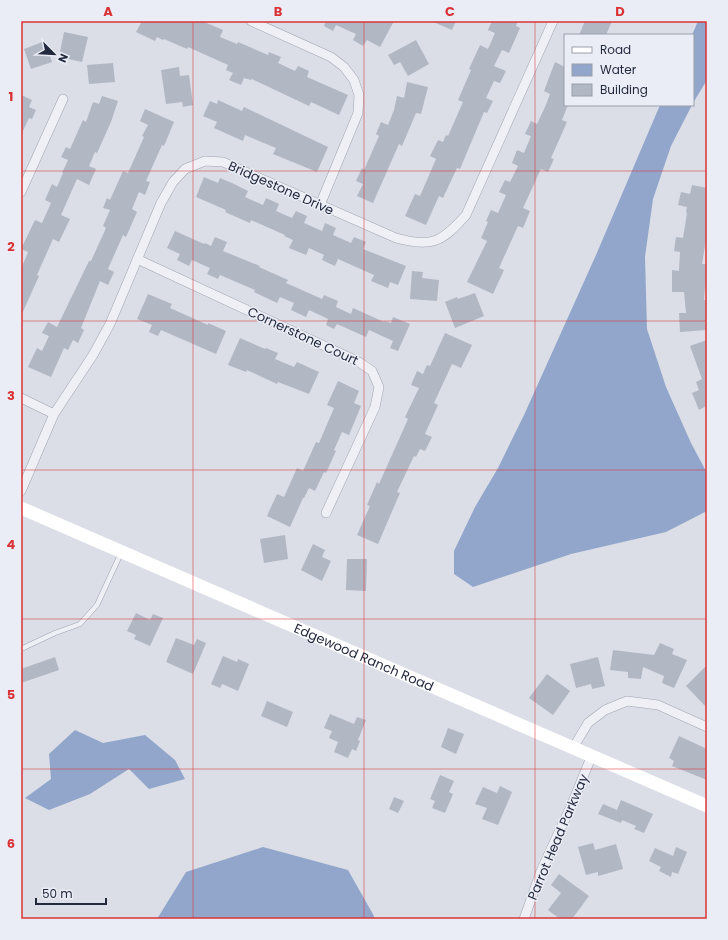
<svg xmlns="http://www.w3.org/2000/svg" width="728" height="940" viewBox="0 0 728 940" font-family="Poppins,sans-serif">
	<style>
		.water { fill: #92a6cb }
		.building { fill: #b2b7c4 }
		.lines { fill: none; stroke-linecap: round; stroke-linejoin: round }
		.lane-casing { stroke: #a0a4b1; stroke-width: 5.5 }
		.street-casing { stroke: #a0a4b1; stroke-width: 10 }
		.lane { stroke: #eef0f5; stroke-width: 4.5 }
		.street { stroke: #eef0f5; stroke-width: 9 }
		.secondary { stroke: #fff; stroke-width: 13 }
		.grid { fill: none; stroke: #da3336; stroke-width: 1; stroke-opacity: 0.55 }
		.labels { text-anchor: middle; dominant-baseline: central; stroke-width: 3; stroke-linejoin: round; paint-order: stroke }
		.street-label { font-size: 13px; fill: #242a3e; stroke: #eaedf5 }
		.neatline { fill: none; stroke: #da3336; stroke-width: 1.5 }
		.grid-label { font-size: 13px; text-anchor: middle; font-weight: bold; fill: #da3336 }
	</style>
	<rect width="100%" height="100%" fill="#dbdee7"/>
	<path class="water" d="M698,21h9v59l-14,23v-68h-1z
		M660,105h32l-21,41 -18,53 -8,58 2,72 19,58 25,56 16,30v38l-41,21 -95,22 -98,33 -19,-13v-23l21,-44 23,-39 26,-53 72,-160z
		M75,730l28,13 42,-8 30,25 10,19 -36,10 -20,-20 -39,25 -41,16 -24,-12 26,-19 -2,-25z
		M263,847l85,23 26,46v3h-217l29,-47z"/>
	<path class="building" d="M142,21h60l21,9 -3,7 17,7 1,-2 30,13 1,-3 12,5 -3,6 17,8 3,-5 11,5 -2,6 41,18 -9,20 -28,-13 -2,4 -57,-27 -1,1 -7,-2 -3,7 -12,-5 4,-7 -7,-3 2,-5 -40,-18 -1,2 -23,-10 -1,1 -6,-3 -2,4 -19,-9z
		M326,21h68l-14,26 -13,-7 -4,6 -10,-6 3,-6 -20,-9 -3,6 -9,-5z
		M431,21h25l-4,9z
		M492,21h26l-2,5 4,2 -11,25 -7,-3 -8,16 12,5 -6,12 -6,-2 -8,17 7,3 -6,12 -3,-1 -24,57 -3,-1 -14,30 -4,-2 -13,29 -21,-9 10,-22 5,2 16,-37 -6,-3 8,-16 5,2 3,-7 2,1 15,-34 -5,-2 13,-30 -2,-1 11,-24 8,4 7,-16 -7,-3z
		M585,21h27l-6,14h-27z
		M64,32l24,5 -6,25 -23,-5z
		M416,40l13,24 -21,12 -8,-14 -6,3 -6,-10z
		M45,41l7,21 -21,7 -7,-20z
		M555,62l10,5v38h3l-6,15 5,2 -16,36 3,1 -6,13 -7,-3 -18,39 7,3 -7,17 -5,-2 -19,42 5,2 -11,24 -26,-12 20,-41 -6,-3 7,-16 -2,-1 5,-11 7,3 8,-18 -7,-3 6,-12 5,2 8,-16 -6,-3 5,-13 7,3 7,-17 -6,-2 6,-13 6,3 8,-17 5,-13 -6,-3z
		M113,63l2,19 -26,2 -2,-19z
		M179,67l1,9 9,-1 4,30 -10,2 -1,-5 -16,2 -5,-34z
		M407,82l21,5 -7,27 -5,-1 -14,33 -3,-2 -26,59 -16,-7 6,-12 -7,-3 6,-13 2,2 15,-34 -3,-2 5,-12 7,3 6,-15 3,-14 7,2z
		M21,95l11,5 -3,7 7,3 -4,9 -3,-1 -8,17z
		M102,96l16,5 -7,21 -14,31 -2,-1 -6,14 7,3 -7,16 -12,-6 -16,36 9,4 -11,23 -6,-3 -16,36 2,1 -18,40v-47l7,-17 -7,-3 14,-29 7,3 9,-20 -6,-3 7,-16 5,3 6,-14h-1l6,-13 -7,-3 5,-10 4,2 13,-29 3,2 7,-20 6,2z
		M218,100l24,11 2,-4 84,40 -11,25 -44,-18 3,-6 -17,-7 -14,-6 -2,6 -29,-13 3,-6 -14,-6 7,-15 7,3z
		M145,109l29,13 -10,24 -2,-1 -16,36 4,1 -5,13 -6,-3 -7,17 5,3 -11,25 -3,-2 -15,34 6,3 -6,13 -8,-4 -19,47 3,2 -6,13 -5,-3 -5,10 -4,-2 -13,29 -23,-10 9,-19 5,3 7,-15 -7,-3 6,-11 9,5 32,-66h2l15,-33 -3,-2 7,-16 -7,-2 4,-10 3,2 13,-29 5,2 16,-36 -2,-1 6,-11 -8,-4z
		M204,177l14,6 2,-5 12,5 16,8 -3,6 18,8 3,-7 13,6 -3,7 16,7 4,-7 11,5 -3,7 18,8 3,-8 11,5 -3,7 18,8 3,-6 12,5 -3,7 43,17 -8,19 -8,-3 -2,6 -17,-7 3,-6 -36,-16 -3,7 -13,-6 2,-5 -15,-7 -3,7 -17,-7 4,-8 -9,-4 1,-1 -34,-15 -1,3 -25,-11 1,-2 -30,-13z
		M692,185l15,3v52h-1l-4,24h5l-3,36h3v30l-27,2 -1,-19h7l-2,-21h-12v-22l7,1 1,-19 -6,-1 2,-14 7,1 4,-25 -1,-1 1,-5 -9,-2 3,-13 9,2z
		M175,231l29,13 1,-1 6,3 4,-9 12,5 -4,9 37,15 -1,1 29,13 -2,3 36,16 2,-4 14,6 -2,6 15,7 2,-6 31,14 1,-1 6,2 2,-6 17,7 -12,27 -8,-3 3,-7 -24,-11 -3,7 -29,-13 -3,5 -8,-4 2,-6 -19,-9 -3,7 -15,-7 3,-7 -14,-6 -3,6 -23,-11 1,-2 -35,-15 -2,4 -11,-5 3,-6 -18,-8 -3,6 -12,-6 3,-6 -13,-6z
		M412,271l11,1 -1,6 17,2 -2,21 -27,-2z
		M475,293l9,23 -29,12 -10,-26 12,-5 1,2z
		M148,294l24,10 -2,4 38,17v-2l18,8 -10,23 -55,-24 -3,6 -9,-4 3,-7 -15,-6z
		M445,333l27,12 -11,23 -9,-4 -18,39 4,2 -13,29 7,3 -7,14 -5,-2 -4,8 -2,-1 -17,36 3,1 -22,51 -21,-9 13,-29 -3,-1 10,-23 2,2 29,-65 -3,-2 14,-29 -8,-3 6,-14 6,3 4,-9 3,1z
		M240,338l25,11 1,-1 12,5 -3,6 19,8 3,-5 22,10 -10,22 -31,-12 -1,2 -30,-14 -1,2 -18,-7z
		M707,340v68l-1,-2 -7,4 -7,-17 7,-3 -3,-8 6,-3 -12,-33z
		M338,381l21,10 -5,12 7,3 -12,29 -7,-3 -8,18 2,1 -10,22 -2,-1 -9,19 -6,-3 -5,10h-1l-13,29 -23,-11 10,-22 7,3 13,-29 6,3 13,-29 3,1 15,-35 -7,-3z
		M285,535l3,24 -24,4 -4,-24z
		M313,544l12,6 -3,7 9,4 -9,20 -21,-11z
		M347,559h20l-1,32 -20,-1z
		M136,613l14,7 3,-6 10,4 -13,28 -16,-7 2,-4 -9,-4z
		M176,638l18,7 3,-6 9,4 -13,31 -27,-12z
		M660,643l14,6 -2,5 15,6 -13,28 -12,-5 2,-7 -21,-9 -2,12 -13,-1v-6l-18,-2 3,-20 41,5z
		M223,656l14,6 1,-3 11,5 -11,27 -16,-7 -2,4 -9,-4z
		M55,657l4,13 -38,13v-14z
		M598,657l7,29 -13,3 -1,-5 -15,4 -6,-24z
		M707,665v43l-21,-22z
		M547,674l23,17 -17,24 -24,-17z
		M267,701l26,11 -6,15 -26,-11z
		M330,714l24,10 3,-7 9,3 -8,20 2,1 -4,10 -4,-2 -4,9 -14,-6 4,-10 -9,-4 3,-7 -8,-3z
		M448,728l16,6 -8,20 -15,-7z
		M679,736l28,13v31l-35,-14 2,-5 -5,-3z
		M440,775l14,6 -5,11 4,2 -8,19 -13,-5 3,-7 -5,-2z
		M500,786l12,6 -14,33 -16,-6 5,-11 -12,-4 8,-17 14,6z
		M394,797l10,4 -6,12 -9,-4z
		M621,800l32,14 -9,19 -10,-4 2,-3 -14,-6 -1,3 -23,-9 5,-10 14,6z
		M593,843l2,7 21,-6 7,25 -25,7v-4l-12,3 -8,-28z
		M676,847l11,5 -9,22 -6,-2 -1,5 -12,-6 2,-4 -12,-6 6,-13 18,8z
		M559,874l30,22 -17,23h-12l-12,-9 13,-17 -10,-8z"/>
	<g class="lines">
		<defs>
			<path id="lane" d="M21,649l34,-16 25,-9 17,-19 24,-52"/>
			<path id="street" d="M251,21l80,36 13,10 10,13 5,15 -1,18 -38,92
				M21,192l42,-93
				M137,259l222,103 13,9 7,16 -4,20 -49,106
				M21,398l33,16
				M21,491l33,-77 39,-59 17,-31 51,-121 12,-21 12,-13 20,-8 18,1 173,76c36,10 46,4 70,-23l87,-194
				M573,748l15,-25 17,-13 22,-9 31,4 49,22
				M524,919l17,-48 31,-67 20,-49"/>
		</defs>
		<use href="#lane" class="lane-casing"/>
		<use href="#street" class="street-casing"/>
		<use href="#lane" class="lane"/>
		<use href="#street" class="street"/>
		<path class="secondary" id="s1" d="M21,508l686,298"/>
	</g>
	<path class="grid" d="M193,21v898M364,21v898M535,21v898M21,171h686M21,321h686M21,470h686M21,619h686M21,769h686"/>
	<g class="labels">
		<g class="street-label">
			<text transform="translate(281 188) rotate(24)">Bridgestone Drive</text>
			<text transform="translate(303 336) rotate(25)">Cornerstone Court</text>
			<text stroke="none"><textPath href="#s1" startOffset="374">Edgewood Ranch Road</textPath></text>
			<text transform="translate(558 837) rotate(-67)">Parrot Head Parkway</text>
		</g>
	</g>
	<rect width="728" height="940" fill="none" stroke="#eaedf5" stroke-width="44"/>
	<rect x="564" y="34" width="130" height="72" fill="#eaedf5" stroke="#9b9fac"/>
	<rect x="572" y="47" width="20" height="6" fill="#ffffff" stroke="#9b9fac"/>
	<text x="600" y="54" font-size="12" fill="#242a3e">Road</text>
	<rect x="572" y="64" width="20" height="12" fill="#92a6cb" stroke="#9b9fac"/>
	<text x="600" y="74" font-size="12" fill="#242a3e">Water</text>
	<rect x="572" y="84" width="20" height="12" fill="#b2b7c4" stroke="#9b9fac"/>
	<text x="600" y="94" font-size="12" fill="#242a3e">Building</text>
	<g transform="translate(54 54) rotate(114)" stroke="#eaedf5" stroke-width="3" paint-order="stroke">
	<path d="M0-3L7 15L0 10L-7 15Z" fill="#242a3e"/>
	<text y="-6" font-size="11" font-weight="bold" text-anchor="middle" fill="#242a3e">N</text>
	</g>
	<path d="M36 898v6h70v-6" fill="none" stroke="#242a3e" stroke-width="2"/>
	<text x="42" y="898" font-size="12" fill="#242a3e" stroke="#eaedf5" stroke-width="3" paint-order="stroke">50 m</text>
	<rect x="22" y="22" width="684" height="896" class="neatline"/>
	<g class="grid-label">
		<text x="108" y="16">A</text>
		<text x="278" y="16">B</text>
		<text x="450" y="16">C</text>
		<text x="620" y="16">D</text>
		<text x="11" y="101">1</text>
		<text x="11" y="251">2</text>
		<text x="11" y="400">3</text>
		<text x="11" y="549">4</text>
		<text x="11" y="699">5</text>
		<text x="11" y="848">6</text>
	</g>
</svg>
